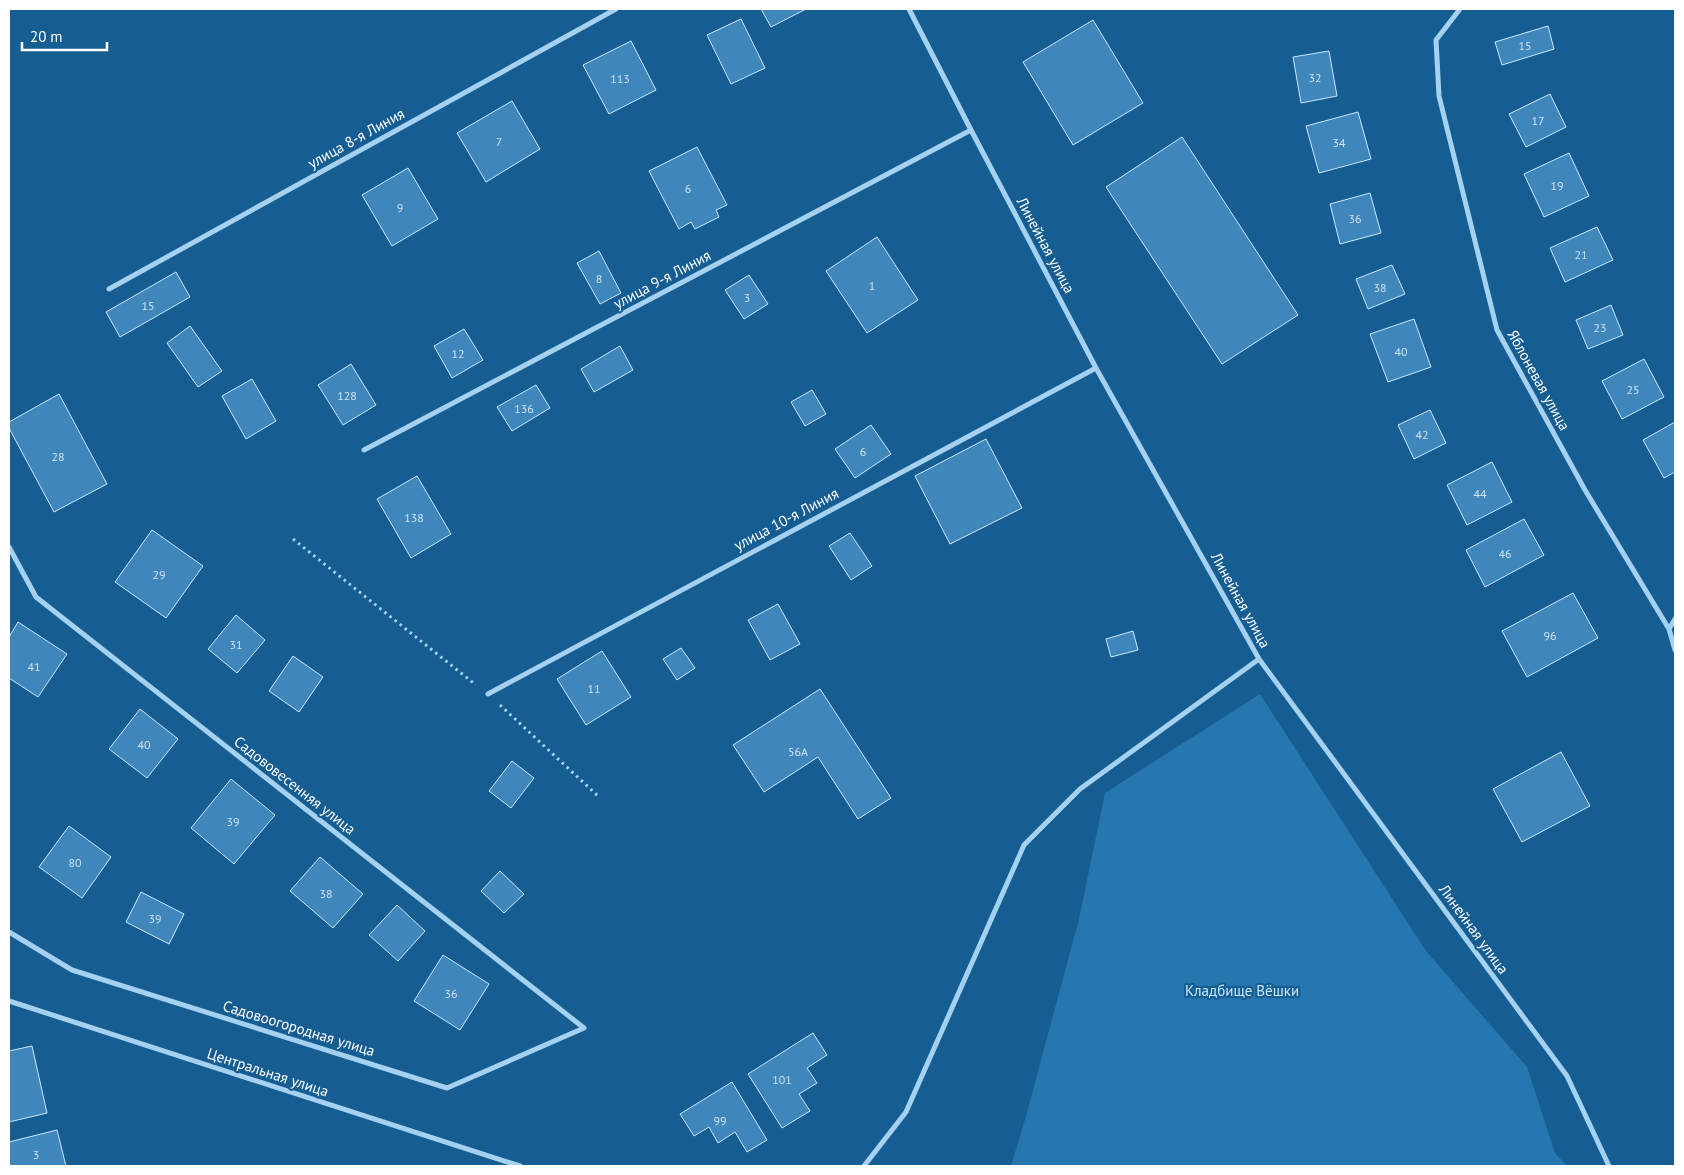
<svg xmlns="http://www.w3.org/2000/svg" width="1684" height="1175" viewBox="0 0 1684 1175" font-family="'PT Sans',sans-serif">
	<style>
		.green { fill: #2676af }
		.building { fill: #3f86ba; stroke: #cce8fc }
		.lines { fill: none; stroke-linecap: round; stroke-linejoin: round }
		.path { stroke: #a5d1f0; stroke-width: 3; stroke-dasharray: 2.5 4; stroke-linecap: butt }
		.street { stroke: #a5d1f0; stroke-width: 5 }
		.labels { text-anchor: middle; dominant-baseline: central; stroke-width: 4.5; stroke-linejoin: round; paint-order: stroke }
		.number-label { font-size: 12px; fill: #cfe1ee }
		.street-label { font-size: 15px; fill: #fff; stroke: #165d92 }
		.park-label { font-size: 15px; fill: #cce8fc; stroke: #165d92 }
	</style>
	<rect width="100%" height="100%" fill="#165d92"/>
	<path class="green" d="M1260,694l166,257 101,116 28,86 12,13h-556l15,-50 53,-197 26,-126z"/>
	<path class="building" d="M761,9h45l-35,18z
		M741,19l24,49 -34,16 -24,-49z
		M1093,20l50,83 -70,42 -50,-83z
		M1548,26l6,23 -52,16 -7,-23z
		M631,41l25,49 -47,24 -26,-49z
		M1329,51l8,45 -36,7 -8,-46z
		M1550,94l16,33 -40,20 -17,-33z
		M512,101l28,48 -54,33 -29,-49z
		M1358,112l13,47 -52,14 -13,-47z
		M1182,137l116,178 -76,49 -116,-177z
		M697,147l30,58 -11,5 3,7 -24,12 -4,-7 -12,7 -30,-58z
		M1569,153l20,43 -45,21 -20,-43z
		M408,168l30,51 -46,27 -30,-51z
		M1370,193l11,40 -41,11 -10,-40z
		M1597,227l16,33 -48,22 -15,-34z
		M877,237l41,63 -51,33 -41,-62z
		M599,251l22,42 -21,11 -23,-41z
		M1392,265l13,29 -37,15 -12,-30z
		M176,272l14,25 -70,40 -14,-25z
		M749,275l19,29 -24,15 -19,-29z
		M1611,305l12,30 -35,14 -12,-29z
		M1414,319l17,48 -43,15 -18,-48z
		M190,326l32,45 -24,16 -31,-44z
		M464,329l19,31 -31,18 -18,-32z
		M620,346l13,24 -39,22 -13,-23z
		M1644,359l20,38 -42,22 -20,-38z
		M351,364l25,41 -33,20 -25,-40z
		M252,379l24,42 -30,18 -24,-43z
		M536,385l14,23 -38,23 -15,-24z
		M812,390l14,24 -21,12 -14,-24z
		M59,394l48,90 -53,28 -45,-84v-6z
		M1430,410l16,33 -32,16 -16,-34z
		M1675,422v50l-11,6 -21,-38z
		M871,425l20,29 -36,24 -20,-29z
		M986,439l36,69 -72,36 -35,-68z
		M1492,462l20,40 -45,23 -20,-40z
		M417,476l34,58 -40,24 -34,-59z
		M1524,519l20,36 -59,32 -19,-37z
		M152,530l51,36 -37,52 -51,-36z
		M850,533l22,33 -21,14 -22,-34z
		M1573,593l25,45 -71,39 -25,-46z
		M778,604l22,40 -30,16 -22,-40z
		M236,615l29,25 -28,33 -29,-24z
		M18,622l49,32 -29,43 -29,-19v-41z
		M1133,631l5,19 -27,7 -5,-18z
		M681,648l14,20 -18,12 -14,-21z
		M602,651l29,46 -45,28 -29,-46z
		M293,656l30,21 -24,35 -30,-21z
		M820,689l71,109 -33,21 -40,-62 -54,35 -31,-47z
		M140,709l38,30 -31,39 -38,-29z
		M1561,752l29,54 -68,36 -29,-53z
		M512,761l22,17 -23,30 -22,-17z
		M231,779l44,36 -41,49 -43,-36z
		M69,826l42,31 -29,41 -43,-31z
		M320,857l43,37 -30,34 -43,-37z
		M500,871l24,23 -20,19 -23,-22z
		M141,892l43,22 -15,30 -43,-22z
		M397,905l28,26 -27,30 -29,-26z
		M443,955l46,29 -29,46 -46,-29z
		M813,1033l14,22 -20,13 10,15 -18,11 11,17 -28,17 -34,-54z
		M32,1046l15,67 -38,9v-71z
		M732,1082l35,58 -20,12 -12,-20 -17,11 -9,-16 -15,9 -14,-22z
		M57,1130l9,36h-57v-24z"/>
	<g class="lines">
		<path class="path" d="M293,539l183,146
			M500,705l98,91"/>
		<path class="street" d="M909,9l62,121 125,238 163,291 308,417 42,90
			M1460,9l-24,31 3,56 58,234 88,160 84,139
			M109,289l507,-280
			M364,450l607,-320
			M9,547l27,50 548,431 -137,60 -375,-118 -63,-38
			M1675,619l-6,10 6,21
			M488,694l608,-326
			M9,1001l511,165
			M864,1166l42,-54 118,-267 56,-56 179,-130"/>
	</g>
	<g class="labels">
		<g class="number-label">
			<text x="1525" y="45">15</text>
			<text x="1315" y="77">32</text>
			<text x="620" y="78">113</text>
			<text x="1538" y="120">17</text>
			<text x="499" y="141">7</text>
			<text x="1339" y="142">34</text>
			<text x="1557" y="185">19</text>
			<text x="688" y="188">6</text>
			<text x="400" y="207">9</text>
			<text x="1355" y="218">36</text>
			<text x="1581" y="254">21</text>
			<text x="599" y="278">8</text>
			<text x="872" y="285">1</text>
			<text x="1380" y="287">38</text>
			<text x="747" y="297">3</text>
			<text x="148" y="305">15</text>
			<text x="1600" y="327">23</text>
			<text x="1401" y="351">40</text>
			<text x="458" y="353">12</text>
			<text x="1633" y="389">25</text>
			<text x="347" y="395">128</text>
			<text x="524" y="408">136</text>
			<text x="1422" y="434">42</text>
			<text x="863" y="451">6</text>
			<text x="58" y="456">28</text>
			<text x="1480" y="493">44</text>
			<text x="414" y="517">138</text>
			<text x="1505" y="553">46</text>
			<text x="159" y="574">29</text>
			<text x="1550" y="635">96</text>
			<text x="236" y="644">31</text>
			<text x="34" y="666">41</text>
			<text x="594" y="688">11</text>
			<text x="144" y="744">40</text>
			<text x="798" y="751">56А</text>
			<text x="233" y="821">39</text>
			<text x="75" y="862">80</text>
			<text x="326" y="893">38</text>
			<text x="155" y="918">39</text>
			<text x="451" y="993">36</text>
			<text x="782" y="1079">101</text>
			<text x="720" y="1120">99</text>
			<text x="36" y="1154">3</text>
		</g>
		<g class="street-label">
			<text transform="translate(356 138) rotate(-29)">улица 8-я Линия</text>
			<text transform="translate(1046 245) rotate(62)">Линейная улица</text>
			<text transform="translate(662 279) rotate(-28)">улица 9-я Линия</text>
			<text transform="translate(1539 380) rotate(61)">Яблоневая улица</text>
			<text transform="translate(786 519) rotate(-28)">улица 10-я Линия</text>
			<text transform="translate(1241 600) rotate(61)">Линейная улица</text>
			<text transform="translate(295 785) rotate(38)">Садововесенняя улица</text>
			<text transform="translate(1474 929) rotate(54)">Линейная улица</text>
			<text transform="translate(299 1028) rotate(17)">Садовоогородная улица</text>
			<text transform="translate(268 1072) rotate(18)">Центральная улица</text>
		</g>
		<g class="park-label">
			<text x="1242" y="990">Кладбище Вёшки</text>
		</g>
	</g>
	<rect width="1684" height="1175" fill="none" stroke="#ffffff" stroke-width="20"/>
	<path d="M22 42v8h85v-8" fill="none" stroke="#ffffff" stroke-width="2.5"/>
	<text x="30" y="42" font-size="15" fill="#ffffff" stroke="#165d92" stroke-width="4" paint-order="stroke">20 m</text>
</svg>
